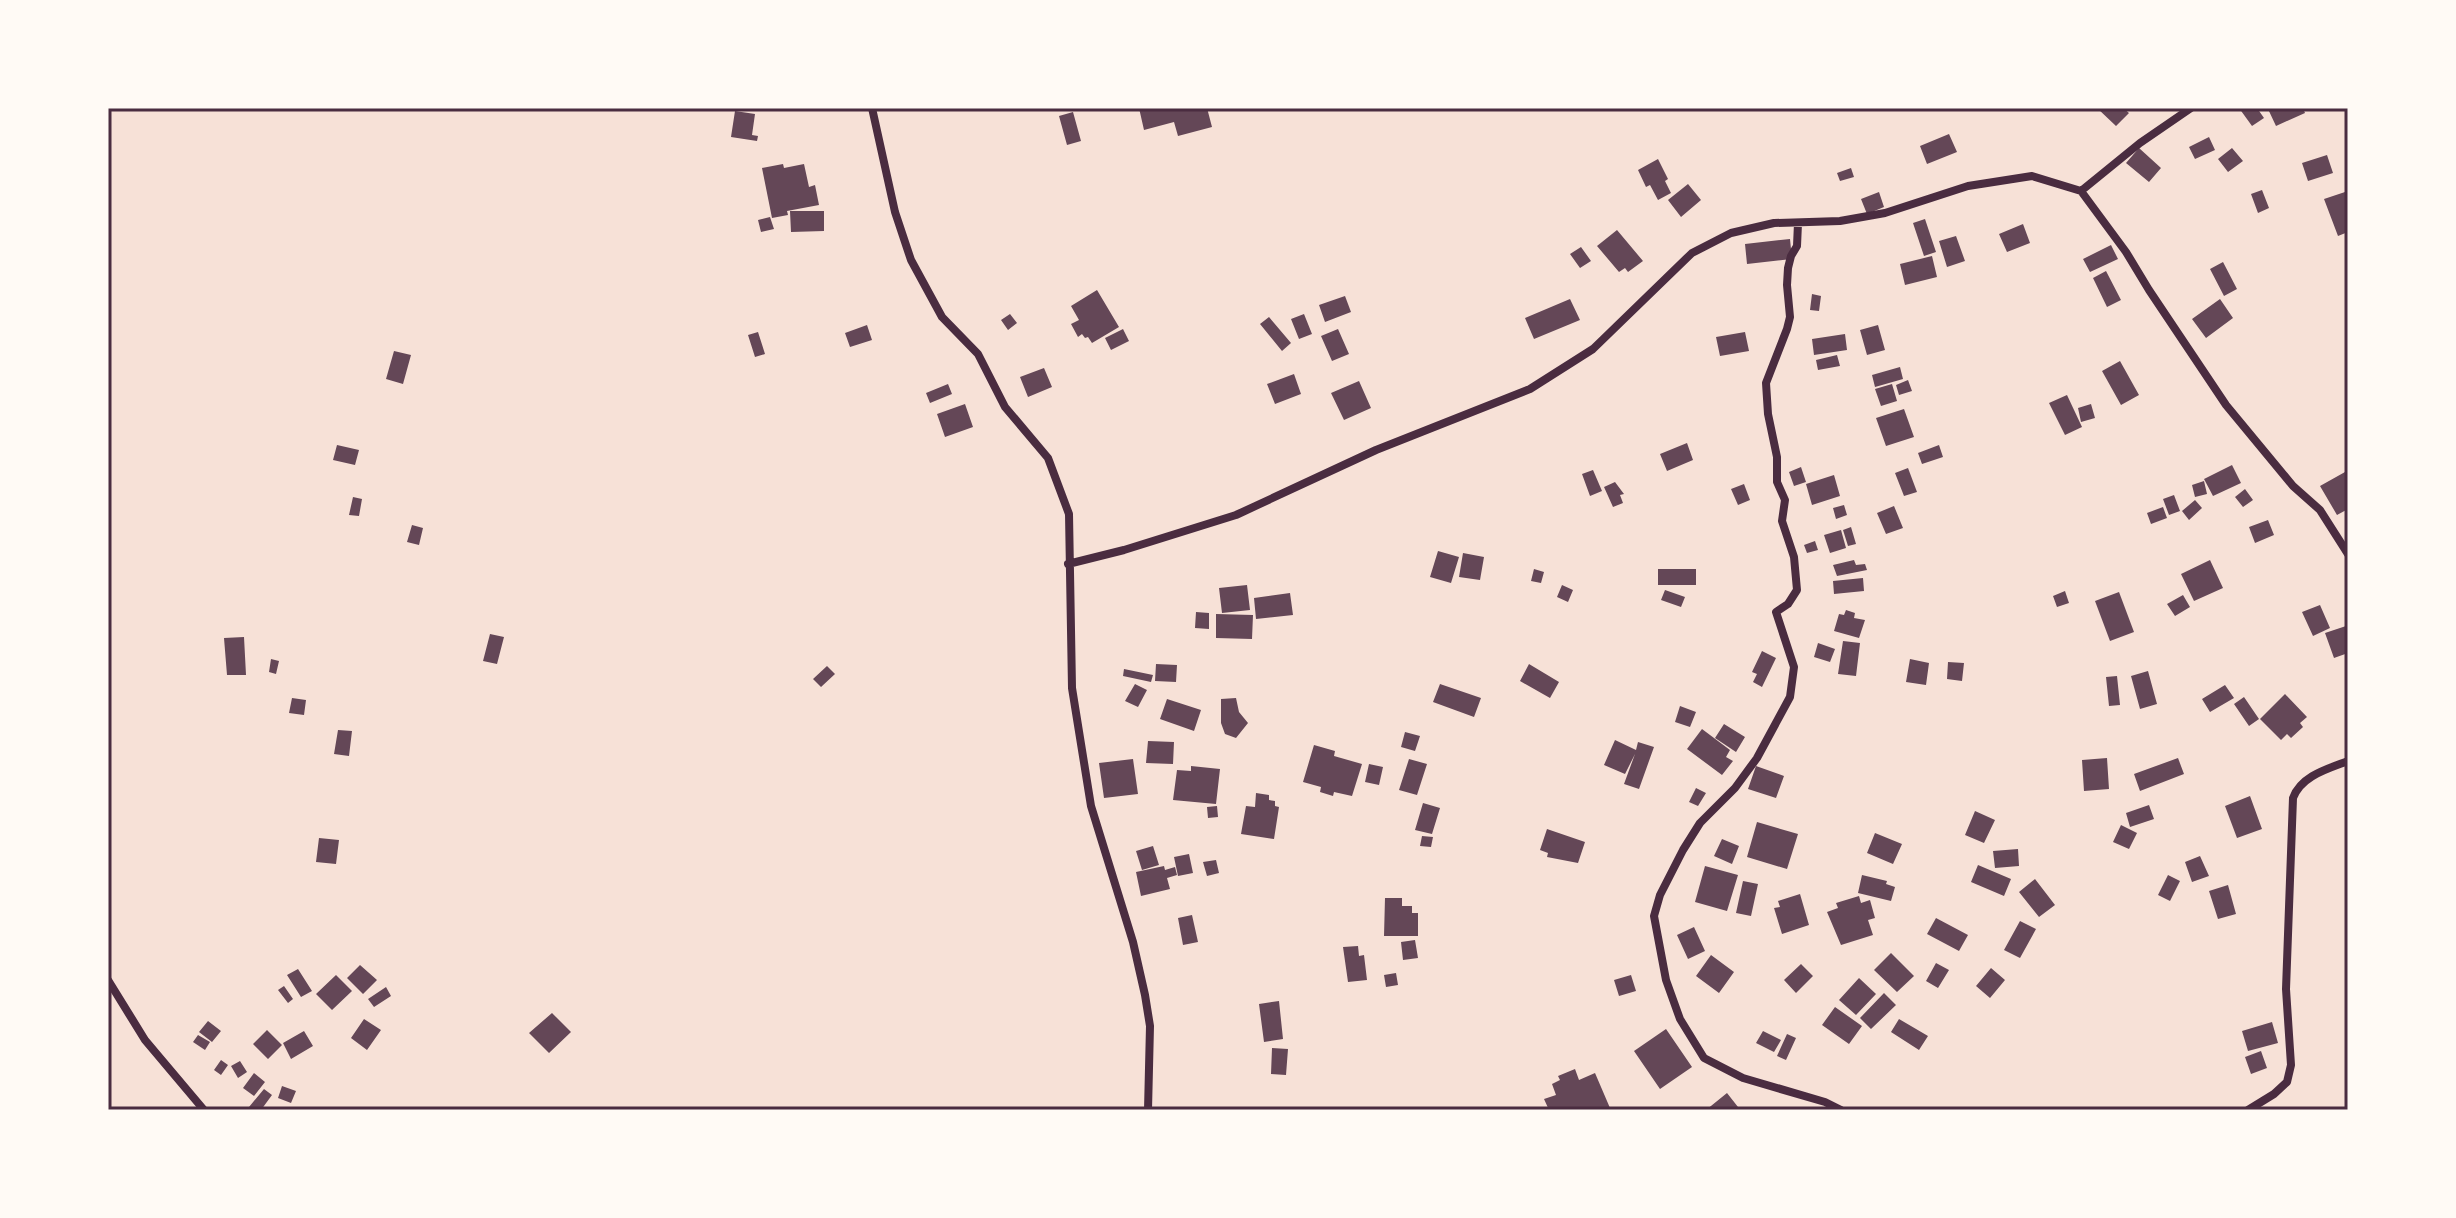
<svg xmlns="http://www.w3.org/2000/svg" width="2456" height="1218" viewBox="0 0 2456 1218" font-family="Spectral,serif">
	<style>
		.building { fill: #644757 }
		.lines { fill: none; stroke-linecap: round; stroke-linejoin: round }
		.minor { stroke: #4a2c40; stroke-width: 8 }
		.neatline { fill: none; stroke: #4a2c40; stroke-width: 3 }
	</style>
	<rect width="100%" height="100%" fill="#f7e1d7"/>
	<path class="building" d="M1139,108h68l5,19 -34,9 -4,-14 -30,8z
		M2097,108h26l6,5 -13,13z
		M2239,108h18l7,10 -12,8z
		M2303,108l2,5 -29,13 -8,-17z
		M735,111l20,3 -3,21 6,1 -1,5 -26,-4z
		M1073,112l8,29 -14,4 -8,-29z
		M1949,134l8,18 -30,12 -7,-18z
		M2209,137l6,13 -20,9 -6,-12z
		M2139,148l22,20 -12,14 -23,-19z
		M2232,148l11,13 -15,11 -10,-13z
		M2327,155l6,18 -25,8 -6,-18z
		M1658,159l10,20 -3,2 6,12 -13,7 -8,-15 -4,2 -8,-17z
		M783,164l1,4 20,-4 5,23 6,-2 4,20 -32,6 1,4 -16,3 -10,-50z
		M1851,168l3,9 -14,4 -3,-8z
		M1688,184l13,16 -20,17 -13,-17z
		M2262,190l7,18 -11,5 -7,-19z
		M2348,191v41l-10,4 -14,-37z
		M1879,192l5,15 -17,7 -6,-15z
		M790,211h34v20l-33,1z
		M770,217l4,12 -13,3 -3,-12z
		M1925,219l11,33 -12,4 -11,-33z
		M2023,224l7,19 -23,9 -8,-18z
		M1617,230l26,31 -15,11 -3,-4 -6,4 -22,-26z
		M1956,236l9,25 -18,6 -8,-26z
		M1790,239l2,20 -45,5 -2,-20z
		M2111,245l7,14 -28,13 -7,-13z
		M1581,247l10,14 -11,7 -10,-14z
		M1932,256l5,21 -32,8 -5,-21z
		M2223,262l14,27 -13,7 -14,-27z
		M2106,271l15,29 -14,7 -14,-29z
		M1097,290l22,37 -27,16 -4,-6 -3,1 -3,-4 -4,3 -7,-13 8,-4 -8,-14z
		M1812,294l9,2 -2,15 -9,-1z
		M1345,296l6,16 -26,10 -6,-17z
		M1570,299l10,21 -46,19 -9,-21z
		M2220,299l13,19 -27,20 -14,-19z
		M1010,314l7,9 -9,7 -7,-10z
		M1304,314l8,20 -13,5 -8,-20z
		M1269,317l22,26 -9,8 -22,-27z
		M867,325l5,15 -22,7 -5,-14z
		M1878,325l7,25 -18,5 -7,-25z
		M1123,329l6,12 -18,9 -6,-12z
		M1338,329l11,25 -17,7 -11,-25z
		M758,332l7,22 -10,3 -7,-22z
		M1745,332l4,19 -29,5 -4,-19z
		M1845,334l2,16 -33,5 -2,-16z
		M394,351l17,4 -8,29 -17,-5z
		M1837,355l3,11 -22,4 -2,-10z
		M2120,361l19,34 -18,10 -19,-34z
		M1900,367l3,12 -28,8 -3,-12z
		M1044,368l8,19 -24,10 -8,-20z
		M1294,374l7,20 -26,10 -8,-20z
		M1908,380l4,11 -13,4 -3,-10z
		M1359,381l12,27 -27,12 -13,-27z
		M948,384l4,10 -22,9 -4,-10z
		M1892,384l5,17 -16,5 -6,-17z
		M2067,395l15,32 -17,8 -16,-32z
		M965,404l8,23 -28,10 -8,-23z
		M2091,404l4,14 -14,4 -3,-14z
		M1904,409l10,28 -28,9 -10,-28z
		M1687,443l6,17 -26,11 -7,-17z
		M337,445l22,5 -4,15 -22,-5z
		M1939,445l4,12 -21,7 -4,-11z
		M2232,465l9,18 -28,13 -9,-17z
		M1801,467l5,15 -12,4 -5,-14z
		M1908,468l9,24 -13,4 -9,-23z
		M1593,470l9,21 -12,5 -8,-22z
		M2345,472l3,5v32l-11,6 -17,-29z
		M1834,475l6,21 -28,9 -6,-21z
		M2204,481l3,13 -12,3 -3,-12z
		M1615,482l9,12 -4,1 3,8 -10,4 -9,-20z
		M1744,484l6,16 -12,5 -7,-16z
		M2245,489l8,11 -10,7 -8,-10z
		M2174,495l6,16 -11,4 -6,-16z
		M353,497l9,2 -3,17 -10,-1z
		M2195,500l7,8 -13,12 -7,-9z
		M1844,505l3,10 -11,4 -3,-11z
		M1894,506l9,22 -17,6 -9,-21z
		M2163,507l4,11 -16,6 -4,-11z
		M2268,520l6,15 -19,8 -6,-16z
		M412,525l11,3 -4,17 -12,-3z
		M1851,527l5,17 -8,2 -5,-16z
		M1841,530l5,18 -16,5 -6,-18z
		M1815,541l3,9 -11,3 -3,-8z
		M1438,551l21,6 -8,26 -21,-6z
		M1463,553l21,4 -4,23 -21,-3z
		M1854,560l2,5 9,-1 2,6 -30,6 -4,-11z
		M2210,560l13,28 -29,13 -13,-27z
		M1534,569l10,3 -3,11 -10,-2z
		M1658,569h38v16h-38z
		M1863,578l1,13 -30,3 -1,-13z
		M1247,585l3,25 -28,3 -3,-25z
		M1562,585l11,5 -5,12 -11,-5z
		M1665,590l20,7 -4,10 -20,-7z
		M2065,591l4,12 -12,4 -4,-11z
		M2119,592l15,40 -24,9 -15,-40z
		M1290,593l3,22 -37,4 -2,-21z
		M2183,595l7,12 -15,9 -8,-12z
		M2320,605l10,23 -17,8 -11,-24z
		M1846,610l9,3 -1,5 11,2 -6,18 -25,-7 5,-17 5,1z
		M1196,612l13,1v16l-14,-1z
		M1216,614l37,1 -1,24 -36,-1z
		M2346,626l2,27 -14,5 -9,-25z
		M490,634l14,3 -7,27 -14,-3z
		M244,637l2,38h-19l-3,-37z
		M1843,641l17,2 -4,33 -18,-2z
		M1818,643l17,6 -5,13 -16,-5z
		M1762,651l14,7 -14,29 -9,-5 4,-8 -5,-2z
		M271,659l8,2 -3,13 -7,-2z
		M1910,659l19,4 -3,22 -20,-3z
		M1948,662l16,1 -2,18 -15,-2z
		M1156,664l21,1 -1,17 -21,-1z
		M1529,664l30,18 -9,16 -30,-17z
		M827,666l8,8 -14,13 -8,-8z
		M1124,669l29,6 -2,7 -28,-6z
		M2148,671l9,33 -17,5 -9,-33z
		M2117,676l3,29 -11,1 -3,-29z
		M1135,684l12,6 -9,17 -13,-6z
		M1440,684l41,14 -7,19 -41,-15z
		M2225,685l9,13 -24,14 -8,-13z
		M2285,694l22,23 -7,6 3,4 -12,11 -4,-4 -6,6 -21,-21z
		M2244,697l15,22 -10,7 -15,-22z
		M292,698l14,2 -2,15 -15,-2z
		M1236,698l3,14 9,11 -12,15 -11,-4 -4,-11v-24z
		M1167,699l34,11 -7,21 -34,-12z
		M1680,706l16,6 -6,15 -15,-5z
		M1724,724l21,13 -9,15 -21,-14z
		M1702,729l28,21 -4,7 7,4 -11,14 -35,-26z
		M338,730l14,1 -3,25 -15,-2z
		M1405,732l15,4 -5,15 -14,-4z
		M1615,740l21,10 2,-8 16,5 -15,42 -15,-5 11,-30 -10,20 -21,-9z
		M1148,741l26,1 -1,22 -27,-1z
		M1314,745l21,6 -1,5 28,8 -10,32 -18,-4 -1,4 -13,-4 1,-5 -18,-5z
		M2107,758l2,31 -25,2 -2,-31z
		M2178,758l6,16 -44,17 -6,-17z
		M1133,759l5,35 -34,4 -5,-35z
		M1409,759l18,5 -10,31 -18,-5z
		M1369,764l14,3 -4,18 -14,-3z
		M1191,766l29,3 -4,35 -43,-4 4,-30 14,1z
		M1756,766l28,10 -8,22 -28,-9z
		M1696,788l10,5 -8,13 -9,-4z
		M1256,793l13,2v5l6,1v5l4,1 -5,32 -33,-5 5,-28 9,1z
		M2250,796l12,33 -25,9 -12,-32z
		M1423,803l17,5 -8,26 -17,-4z
		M2149,805l5,14 -24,8 -4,-14z
		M1217,806l1,11 -10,1 -1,-11z
		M1975,811l20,9 -11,23 -19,-8z
		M1757,822l41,12 -11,35 -40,-12z
		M2121,825l16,8 -8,16 -16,-7z
		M1547,829l38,13 -7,21 -31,-6 1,-4 -8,-3z
		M1875,833l27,11 -9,20 -26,-11z
		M1422,836l11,1 -2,10 -11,-1z
		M319,838l20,2 -3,24 -20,-2z
		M1722,839l17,7 -7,18 -18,-8z
		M1153,846l6,19 -17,5 -6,-19z
		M2018,849l1,17 -24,2 -2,-17z
		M1189,854l4,19 -15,3 -4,-19z
		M2200,856l9,20 -17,6 -7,-20z
		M1216,860l3,13 -12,3 -4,-14z
		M1978,865l33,14 -7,17 -33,-14z
		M1164,866l1,4 10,-3 2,8 -10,3 3,11 -29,7 -5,-24z
		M1705,866l33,9 -11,36 -32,-9z
		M1862,875l25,6 -1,3 9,3 -4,14 -33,-8z
		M2168,875l12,6 -10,20 -12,-6z
		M2035,879l20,26 -16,12 -20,-25z
		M1743,881l15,3 -7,32 -15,-3z
		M2228,885l8,29 -18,5 -9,-28z
		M1800,894l9,31 -27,9 -8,-26 6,-1 -2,-6z
		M1859,896l2,7 9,-3 5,18 -7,2 5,15 -32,10 -14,-33 11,-4 -2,-5z
		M1385,898h17v8h10v7h6v23h-34z
		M1192,915l6,27 -15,3 -5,-27z
		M1936,918l32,17 -9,16 -32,-17z
		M2020,921l16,8 -16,29 -16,-8z
		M1694,927l11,24 -17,8 -11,-24z
		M1415,940l3,18 -15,2 -2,-18z
		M1358,946l1,10 5,-1 3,25 -19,2 -5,-35z
		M1891,953l23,23 -17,16 -23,-22z
		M1711,955l23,17 -15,21 -23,-17z
		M1936,963l13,7 -11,18 -12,-7z
		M1801,964l12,12 -17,17 -12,-13z
		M360,965l17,15 -14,14 -16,-16z
		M1991,968l14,12 -15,18 -14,-12z
		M298,969l14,22 -11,6 -14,-22z
		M1396,973l2,12 -12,2 -2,-12z
		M336,975l16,16 -20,19 -16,-16z
		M1631,975l5,16 -17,5 -5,-16z
		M1859,978l17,16 -20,21 -17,-15z
		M284,986l9,13 -5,4 -10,-13z
		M386,987l5,9 -17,11 -6,-8z
		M1884,993l12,12 -25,24 -11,-11z
		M1279,1001l4,38 -19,3 -5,-38z
		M1835,1007l27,19 -13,18 -27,-19z
		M552,1013l19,19 -22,21 -20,-20z
		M364,1019l17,11 -14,20 -16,-12z
		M1899,1019l29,17 -9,14 -28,-18z
		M208,1021l13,10 -9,11 -13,-10z
		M2272,1022l6,21 -30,8 -6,-20z
		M1666,1029l26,38 -32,22 -26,-38z
		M267,1030l15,15 -14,14 -15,-15z
		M304,1031l9,15 -22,13 -8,-16z
		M1763,1031l18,9 -7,12 -18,-9z
		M1787,1034l9,4 -10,22 -9,-4z
		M198,1035l12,7 -5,8 -12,-8z
		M1272,1048l16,1 -2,26 -15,-1z
		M2261,1051l6,17 -16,6 -6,-17z
		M221,1060l7,5 -7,10 -7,-5z
		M240,1061l7,11 -9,6 -7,-12z
		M1575,1069l4,11 16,-7 15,35 -6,2h-55l-5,-11 12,-4 -4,-11 8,-4 -2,-4z
		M254,1073l11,9 -11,14 -11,-8z
		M282,1086l14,5 -5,12 -13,-5z
		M264,1089l8,6 -11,15h-9l-3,-3z
		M1727,1093l11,14 -3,3h-29z"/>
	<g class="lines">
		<path class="minor" d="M872,108l23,104 16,48 31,57 36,37 27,53 43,51 21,56 3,174 19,118 42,136 12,53 5,31 -2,84
			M2081,191l59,-48 51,-35
			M1798,223l-1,23 -6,10 -3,12 -1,17 3,32 -3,12 -21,54 2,31 9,43v25l8,18 -3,21 12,36 3,33 -9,14 -12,8 18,55 -4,30 -33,61 -22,30 -35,35 -17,27 -23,45 -6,21 12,64 14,39 24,39 39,20 82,24 16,8
			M1068,564l56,-14 112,-35 140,-65 154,-61 63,-40 99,-96 39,-20 43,-10 66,-2 45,-8 83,-27 64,-10 49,15 45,61 23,38 77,115 67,81 27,24 28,44
			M108,980l37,60 59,70
			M2248,1110l26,-16 13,-12 4,-17 -5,-76 7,-191c8,-22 34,-29 55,-37"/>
	</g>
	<rect width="2456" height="1218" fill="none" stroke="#fffaf5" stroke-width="220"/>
	<rect x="110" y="110" width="2236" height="998" class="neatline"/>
</svg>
